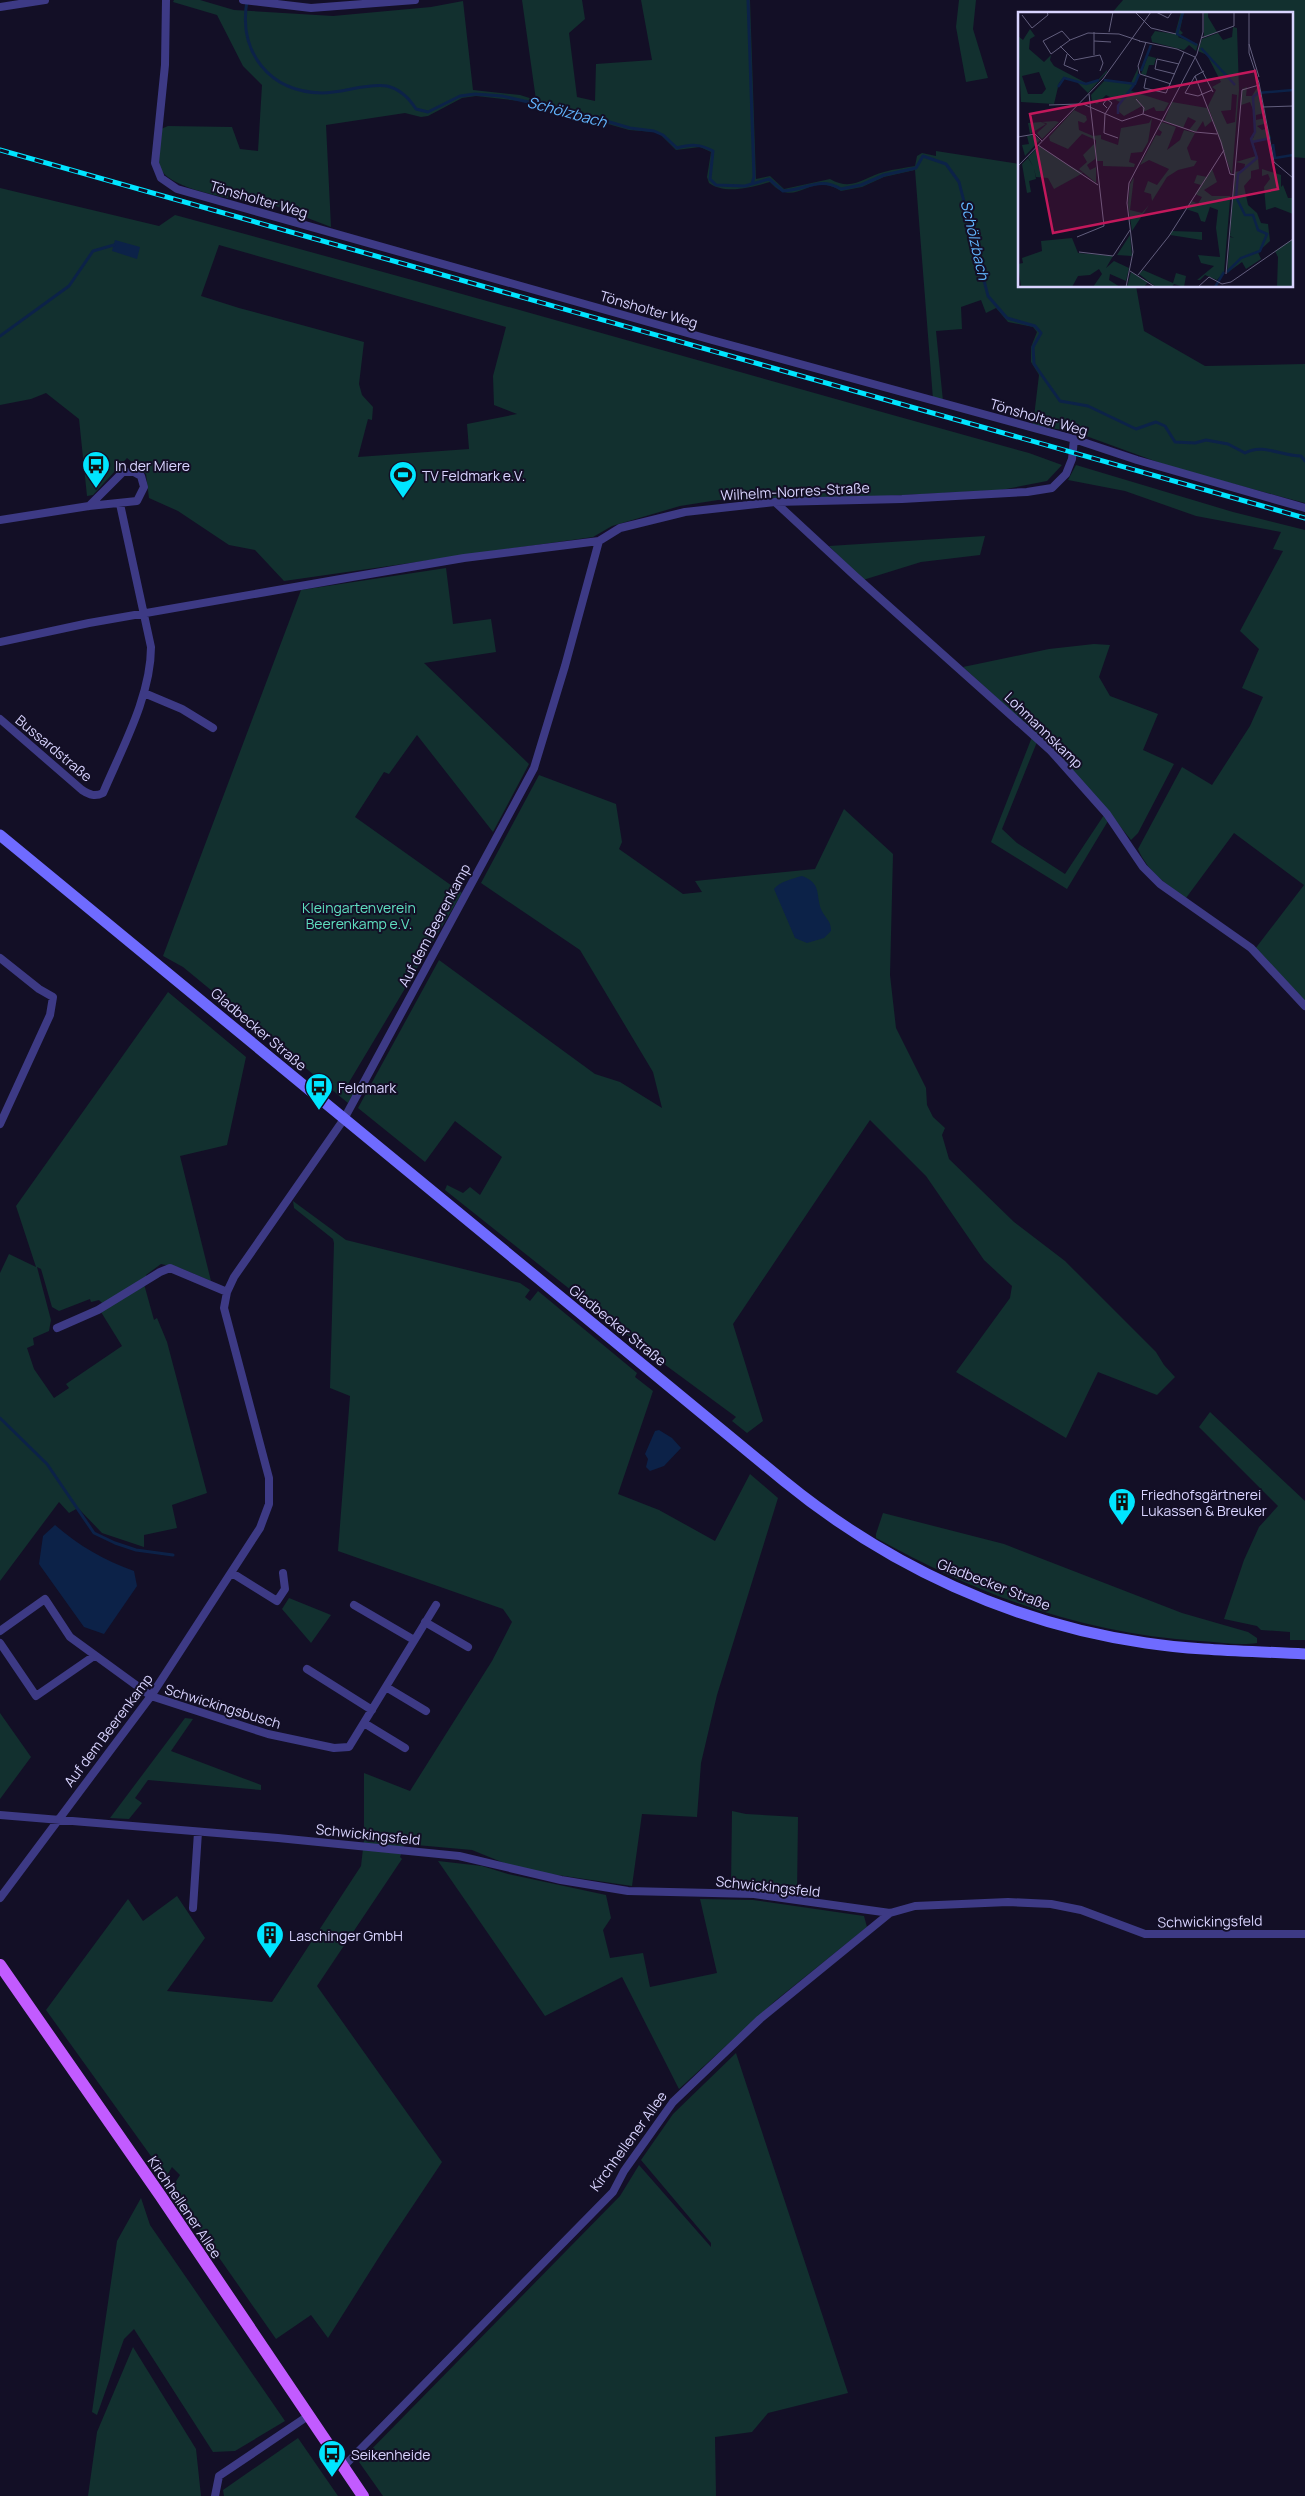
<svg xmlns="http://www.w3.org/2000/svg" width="1305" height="2496" viewBox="0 0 1305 2496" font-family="Manrope,sans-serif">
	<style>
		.green { fill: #12302f; fill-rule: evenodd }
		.water { fill: #0c2248 }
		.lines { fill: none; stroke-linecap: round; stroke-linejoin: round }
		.stream { stroke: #0c2248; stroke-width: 3 }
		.minor { stroke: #3d3a85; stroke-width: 8 }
		.secondary { stroke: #6f6bff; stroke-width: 11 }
		.primary { stroke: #c25bff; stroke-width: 12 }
		.rail-casing { stroke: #00e5ff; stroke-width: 5 }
		.rail { stroke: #130f26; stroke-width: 3; stroke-dasharray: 9; stroke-linecap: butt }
		.labels { text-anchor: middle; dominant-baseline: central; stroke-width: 4; stroke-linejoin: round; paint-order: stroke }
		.street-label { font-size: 14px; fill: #d9d4ff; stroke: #130f26 }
		.poi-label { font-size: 14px; fill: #d9d4ff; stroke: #130f26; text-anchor: start }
		.park-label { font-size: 14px; fill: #5fe0c0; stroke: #130f26 }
		.water-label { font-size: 15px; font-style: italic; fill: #62b6ff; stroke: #130f26 }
		.inset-river { fill: none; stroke: #0c2248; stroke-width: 2.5 }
		.inset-road { fill: none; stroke: #625e7d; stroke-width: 1 }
		.view { fill: #c2185b; fill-opacity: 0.15; stroke: #c2185b; stroke-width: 2.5 }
		.inset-edge { fill: none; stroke: #d9d4ff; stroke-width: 2.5 }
	</style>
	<rect width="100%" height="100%" fill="#130f26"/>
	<path class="green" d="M174,0h26l34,10 99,6 98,-9 32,-6 10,89 47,5 16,5 -14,-100h60l3,19 -16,14 8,64 18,4 1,-37 56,-4 -11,-60h109l6,179 14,-3 14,13 46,-10c23,13 33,-2 54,-7 10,-3 21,-4 31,-6l2,-10 5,-3 14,3v-5l83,13v122h117l8,45 61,35 100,-2v139l-131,-35 -99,-36 -42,-7 6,-50 -8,-13v-15l6,-15 -4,-5 -25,-5 -12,-14 -10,5 -5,-13 -20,7 1,22 -26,2 7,70 -10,-2 -18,-229 -31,7 -22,10 -21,4c-32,-21 -45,20 -71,-9 -18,5 -45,13 -61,1l-2,-6 4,-25 -11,-5 -24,3 -15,-15 -7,-3 -25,-2 -21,-6 -26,-1 -15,-5 -12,-8 -35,-9 -44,-5 -14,2 -34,18 -7,1 -16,-4 -79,12 5,102 -73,-28 -1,5c-23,-6 -94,-14 -99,-41 -2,-10 2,-24 3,-34l7,-3 64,1 8,22 18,2 4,-66 -19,-19 -26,-51 -44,-13z
		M959,0h17l-3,29 15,49 -22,4 -10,-55z
		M1123,0h182v158l-14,-1v-143h-180z
		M0,188l159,38 16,-11c285,77 569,159 854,238l33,12 -15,16 -46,9 -136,7 -147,3 -38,6 -68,20 -19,11 -309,44 -29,-31 -26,-5 -51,-34 -29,-13 -3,-24 -19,-16 -34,37 -6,1 -8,-77 -33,-26 -15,6 -31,6zM219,245l287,82 -13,49 1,29 23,9 -50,10 2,25 -111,8 10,-38 4,1 1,-13 -11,-12 -3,-11 5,-42 -125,-34 -38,-12z
		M1076,465l157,47 72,18v471l-50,-52 49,-64 -70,-52 -48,65c-20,-14 -38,-26 -48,-49l44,-82 30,18 38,-59 13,-29 -21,-9 17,-39 -19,-18 43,-80 -10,-2 8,-17 -85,-16 -71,-25 -57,-11z
		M985,536l-5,19 -59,7 -58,18 -34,-34z
		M446,568l7,56 38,-5 5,33 -72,11 105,101 -36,68 -76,-97 -28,39 -5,-2 -29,45 107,76 -114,191 7,8 -7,11 -165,-136 -20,-11 138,-366z
		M1094,644l16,1 -11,32 11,19 48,18 -15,36 31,14 -36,69 -7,7 -24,-30 -63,-69 -81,-74 86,-18z
		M1032,737l5,5 -35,87 15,14 48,31 39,-59 4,6 -41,68 -76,-47z
		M539,775l77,29 6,38 -3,7 64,45 19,-2 -7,-11 120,-12 29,-60 49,45 -3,121 6,53 30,60 1,17 6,12 12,11 -3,7 7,24 65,63 51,39 91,91 8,13 11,12 -18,18 -59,-23 -32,66 -110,-66 54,-74 2,-12 -28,-26 -58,-84 -56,-56 -137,204 30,97 -16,12 -15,-12 4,-4 -72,-53 -219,-174 2,-5 16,8 7,-6 10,8 22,-38 -47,-36 -30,41 -67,-54 81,-148 156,114 25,8 42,26 -9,-36 -73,-122 -99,-67z
		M168,992l78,65 -19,88 -47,11 31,125 -31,-13 -19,-4 -15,11v2l-43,27 -4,-4 -8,2 -1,-3 -31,12 -7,-4 -11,-38 -4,-2 14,53 -2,11 -16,7 1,7 -7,3 7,21 20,29 15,-10 -3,-4 56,-38 -21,-34 43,-28 10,36 3,-2 10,24 40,151 -35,12 5,23 -33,7v12l-42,-14 -24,-25 -9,5 -10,-11 -59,79v-308l9,-19 27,13 -20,-61z
		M293,1201l53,39 174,43 10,7 -5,7 5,4 8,-10 99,82 -2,4 18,14 -35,103 41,16 56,31 35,-67 28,24 -61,197 -16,68 -4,54 -55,-3 -10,72 -95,-14 -28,-7 -37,-15 -67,-6 -5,13 2,2 -85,127 125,176 -56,84 -58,92 -17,-23 -35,24 -105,-150 9,-14 -8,-8 -6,10 -120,-167 82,-111 15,22 34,-25 28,42 -38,53 105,11 89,-136 3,-26v-67l46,18 82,-130 20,-39 -9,-13 -165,-58 12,-155 -20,-8 4,-145 -1,-4 -39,-31z
		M1210,1412l95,89v139h-15v-8l-29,-2 -4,-4 -33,-7 20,-59 15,-33 19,-21 -79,-79z
		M883,1513l121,31 178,69 66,19 9,6v5c-17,3 -39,-1 -57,-2 -118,-7 -221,-46 -324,-103v-4z
		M289,1598l42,17 -20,28 -29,-34z
		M0,1713l31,44 -31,42z
		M185,1718l8,1 -22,32 90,34v5l-113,-10 -13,18 7,5 -13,16 -19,-1z
		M732,1811l14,3 52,3 -1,78 -66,-8z
		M438,1861l44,5 26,8 98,21 5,23 -8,12 7,28 33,-5 7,34 67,-14 -17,-74 53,1 111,16 3,11 -92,74 -96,88 -57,-112 -77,39z
		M736,2053l112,340 -80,20 -16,19 -37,5 1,59h-333l-24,-34 261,-266 19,-31 72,82v-4l-70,-83 32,-46z
		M141,2198l9,27 135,196 -50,30 -22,1 -79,-123 -10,10 -27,76 -5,-3 25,-171z
		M133,2347l63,102 5,47h-113l9,-64z
		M298,2438l40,58h-114l-1,-6z"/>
	<path class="water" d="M115,240l25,7 -3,12 -25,-8z
		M802,876c22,8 12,21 21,37 4,7 8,8 8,18l-7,7 -17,5 -12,-5 -21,-49c5,-7 20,-11 28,-13z
		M659,1430l13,8 9,10 -17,18 -14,5 -4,-4 2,-8 -3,-5 10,-23z
		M55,1525c24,21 49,35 79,46l3,15 -33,48 -20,-7 -45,-63 4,-28z"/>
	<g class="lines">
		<path class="stream" d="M748,0l6,177 -2,7
			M247,1c-9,51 22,91 75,92 21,0 44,-10 65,-7 13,3 22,12 29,23l12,3 32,-16 15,-2 27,2 53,12 14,8 13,3 24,2 24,7 24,3 9,4 14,13c14,-4 23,-4 36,3l-3,28 6,6 29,1 24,-7 14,12c24,-1 36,-15 58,-2l20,-4 23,-10 32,-7 7,-12 23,8 13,18 29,114 19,22 28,8 6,7 -8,14 1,17 26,37 28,5 48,23 20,-7 9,4 10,16 20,1 11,-3 22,4 17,9c18,-10 36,3 56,3l4,5
			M0,336l69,-50 24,-35 21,-6
			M0,1418l47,46 47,69 21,10 21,7 37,5"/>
		<path class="minor" d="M166,0l-1,65 -10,98 6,15 16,11 535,151 362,99 63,21 168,48
			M243,0l68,8 104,-8
			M0,7l45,-7
			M775,502l80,74 196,175 56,63 36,53 17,17 91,64 54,58
			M0,520l89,-14 48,-5 7,-14 -3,-11 -7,-4h-11l-34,34
			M0,642l89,-19 263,-46 112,-19 135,-17 21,-13 65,-16 90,-10 127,-3 125,-7 25,-4 14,-14 6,-15 2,-20
			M144,693l38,16 31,19
			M0,719l82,71c8,5 13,7 21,3 19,-45 48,-97 48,-146l-31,-143
			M0,958l39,31 14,8 -3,18 -50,109
			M57,1328l41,-18 62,-38 10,-4 57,24
			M232,1573l45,28 8,-12 -2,-16
			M354,1605l60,35
			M425,1622l43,25
			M0,1631l45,-32 25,38 81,59 117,38 66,14 15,-1 87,-142
			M0,1643l36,53 58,-40
			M307,1669l65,41
			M386,1687l40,24
			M364,1723l41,25
			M0,1815l278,23 181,18 102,24 67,11 126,3 136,19 25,-7 93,-4 43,2 30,6 64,24h160
			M0,1898l151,-202 109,-168 9,-24v-26l-45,-170 3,-16 7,-15 110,-158 190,-351 31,-102 34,-125
			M193,1908l5,-76
			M343,2467l270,-275 11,-21 49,-69 87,-83 130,-106
			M215,2496l4,-20 89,-60"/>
		<path class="secondary" d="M0,835l784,646c104,85 229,143 362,162 53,8 106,8 159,11"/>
		<path class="primary" d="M0,1965l160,230 203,301"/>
		<defs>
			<path id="rail" d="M0,150l1305,368"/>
		</defs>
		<use href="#rail" class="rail-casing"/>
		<use href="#rail" class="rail"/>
	</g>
	<defs>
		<symbol id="bus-pin" viewBox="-11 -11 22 30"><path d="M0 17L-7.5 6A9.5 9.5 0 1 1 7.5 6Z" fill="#00e5ff" stroke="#130f26"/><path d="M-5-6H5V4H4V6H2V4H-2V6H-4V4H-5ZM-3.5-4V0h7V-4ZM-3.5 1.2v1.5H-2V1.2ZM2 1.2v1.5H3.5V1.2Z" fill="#111"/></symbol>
		<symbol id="stadium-pin" viewBox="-11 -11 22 30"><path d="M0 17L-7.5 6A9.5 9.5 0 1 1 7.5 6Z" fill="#00e5ff" stroke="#130f26"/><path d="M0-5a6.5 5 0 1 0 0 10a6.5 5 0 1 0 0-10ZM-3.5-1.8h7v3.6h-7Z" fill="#111"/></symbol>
		<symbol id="building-pin" viewBox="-11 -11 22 30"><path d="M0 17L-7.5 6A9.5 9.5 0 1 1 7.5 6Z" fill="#00e5ff" stroke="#130f26"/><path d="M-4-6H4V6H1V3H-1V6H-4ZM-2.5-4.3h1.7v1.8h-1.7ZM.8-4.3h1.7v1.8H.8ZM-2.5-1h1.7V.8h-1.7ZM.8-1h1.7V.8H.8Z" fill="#111"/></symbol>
	</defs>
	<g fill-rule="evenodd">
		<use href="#bus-pin" x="80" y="449" width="32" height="43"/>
		<use href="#stadium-pin" x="387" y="459" width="32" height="43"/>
		<use href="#bus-pin" x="303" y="1071" width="32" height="43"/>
		<use href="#building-pin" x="1106" y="1486" width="32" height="43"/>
		<use href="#building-pin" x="254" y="1919" width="32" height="43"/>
		<use href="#bus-pin" x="316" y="2438" width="32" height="43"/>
	</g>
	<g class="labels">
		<g class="street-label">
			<text transform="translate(259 199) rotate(16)">Tönsholter Weg</text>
			<text transform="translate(649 309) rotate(16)">Tönsholter Weg</text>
			<text transform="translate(1039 417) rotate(16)">Tönsholter Weg</text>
			<text transform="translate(795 491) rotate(-3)">Wilhelm-Norres-Straße</text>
			<text transform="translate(1044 730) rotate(44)">Lohmannskamp</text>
			<text transform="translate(54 748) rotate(40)">Bussardstraße</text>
			<text transform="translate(434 925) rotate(-62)">Auf dem Beerenkamp</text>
			<text transform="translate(259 1029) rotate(40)">Gladbecker Straße</text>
			<text transform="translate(618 1325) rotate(39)">Gladbecker Straße</text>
			<text transform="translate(994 1584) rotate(21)">Gladbecker Straße</text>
			<text transform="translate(223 1706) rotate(17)">Schwickingsbusch</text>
			<text transform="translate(108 1730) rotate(-53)">Auf dem Beerenkamp</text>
			<text transform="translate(368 1834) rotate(6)">Schwickingsfeld</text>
			<text transform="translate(768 1886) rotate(6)">Schwickingsfeld</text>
			<text transform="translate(1210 1921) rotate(-1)">Schwickingsfeld</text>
			<text transform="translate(628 2141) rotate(-54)">Kirchhellener Allee</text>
			<text transform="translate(185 2207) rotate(56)">Kirchhellener Allee</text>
		</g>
		<g class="poi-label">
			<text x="115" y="465">In der Miere</text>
			<text x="422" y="475">TV Feldmark e.V.</text>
			<text x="338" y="1087">Feldmark</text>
			<text x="1141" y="1494">Friedhofsgärtnerei<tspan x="1141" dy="16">Lukassen &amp; Breuker</tspan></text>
			<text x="289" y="1935">Laschinger GmbH</text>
			<text x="351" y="2454">Seikenheide</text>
		</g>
		<g class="park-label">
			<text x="359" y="907">Kleingartenverein<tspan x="359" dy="16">Beerenkamp e.V.</tspan></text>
		</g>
		<g class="water-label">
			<text transform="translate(567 112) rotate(15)">Schölzbach</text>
			<text transform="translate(975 240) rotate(77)">Schölzbach</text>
		</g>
	</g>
	<g transform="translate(1018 12)">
		<rect width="275" height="275" fill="#130f26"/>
		<path d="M163,0h3l-4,18 3,3 -5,4 20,7 -2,7 -7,-6 -5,5 -32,-8 -1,-5 4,-6 20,3zM186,0h4v5l9,15 -13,5zM215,15l4,1 2,62 -7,85 -24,-69 8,-16 -4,-3 9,-5 -14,-27 -9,-4 4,-12 16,-6 5,7 9,-3zM214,82l5,1 -2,27 -8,2 -6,-13 10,-1zM12,17l5,7 -5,3 -1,10 15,13 7,-7 -1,5 4,6 32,17 12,-3 9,-10v2l-19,21 -12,-12 -12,-4 -5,6 -5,21 -33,-2 -3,-66 5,4zM21,60l7,17 -4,5h-14l-6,-18zM130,44l8,2 -2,7h-5l-3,10 -5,-1zM120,56v8l-7,15 38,12 -5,8h-8l-2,-4 -11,5 -1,-6 -18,10 -6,-5 2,-9 -14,-7 -9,9 -5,-2 -1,-7 14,-15 26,3zM240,74l6,27 -8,2v5l9,-2 2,5 -10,3 5,4 6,-2 3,10 -18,4 5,16 1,11 -8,2v7l-7,8 4,19 9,8 4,10 7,1 2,17 -12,11 3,7 -15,10 -4,-7 -15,11 3,-36 4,1 -4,-2 5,-64 9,-2 1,-6 -9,-2 20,-6 -5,-17 3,-2 1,-22 -5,-13 -9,3 1,-16 5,-2 -1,9h6zM154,90l35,6 5,13 -7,6 -2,-6 -7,11 -7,-2 7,-9 -8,-4 -5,11 -19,-7zM56,98l12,6 1,4 -3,3 -6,-2 1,9 14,6 8,-1v4l17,6 3,-17 28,-5 3,-5 -4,24 -6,10 -11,1 -2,9 6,2 -1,3 -31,-1v-5h-7v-21l-14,-6 -14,15 -18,-8 -1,-4zM37,109l4,1 -17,17 -5,-6 10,-9 -1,-1 -6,-1 6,2 -16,10 -2,-11zM144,110l14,5 -9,23 13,-10 4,-10 11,3 -8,15 4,12 6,1 -3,5 -16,4 -11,7 -15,24 -1,-7 -7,-2 4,-11 9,4 12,-16 -20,-9 -9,5 16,-30 4,1 2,-4 -4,-3zM16,123l6,5 -15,16 -3,-11 7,-1 -2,-8zM77,131v16l-8,6 3,5 6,-3v16l-17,-14 8,-7 -4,-7zM21,134l29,19 15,8 -29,16 -6,-11 -12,-1 -2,-9 2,11 -7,2 2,11 -4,1 -5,-29 6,-6 5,8 -5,-9zM194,157l5,13 -13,8 8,6h18l2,-20 -8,96 -7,8 -12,-5 -5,5h-3l17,-14 -13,-3 -3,-8 22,2 -4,-29 2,-18 -8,-3 -5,15 -4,-1 -3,-8 -12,-4 6,-8 6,3 4,-7 -7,-3 6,-9 -7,-2 3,-8 10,2zM244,157l19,6v12l2,-2 5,13h5v16l-18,-7 -9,3 -2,-23 6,-8 -2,-5 -6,2zM116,165l-4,33 12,3 7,-8 -17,26 -4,-27 2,-20zM154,219l30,1v8l-32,-5zM112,223l2,21 -15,-1zM54,226l6,15 35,3 -7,12 8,-7 15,7 -3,13 -16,-7 -1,6 11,7h-27l9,-13 -3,-5 -9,6 -12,1 -6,11h-51l-3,-23 5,-1 -1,-5 20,-7 -1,-10zM275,227v48h-16l1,-30 -3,-6zM125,258l30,13 3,-10 10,3 -2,11 -10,-3 -2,3h-16l-17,-13zM113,260l17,10 -4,5h-17z" fill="#12302f" fill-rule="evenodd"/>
		<path class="inset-river" d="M165,0l-6,22 20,11M183,36l34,37M123,59l10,-26M86,68l31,4 4,-10M40,75l6,-9 22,6 13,-4M100,102v-8l16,-21M234,130l19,-4M255,132l2,14 18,-3M209,260l14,-14 19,-7 7,-17 -9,-4 -5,-15h-8l-9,-18 2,-23 19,-16 -6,-19 4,-7 -2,-35 5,-4 35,-3M197,275l9,-15"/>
		<path class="inset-road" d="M117,0l16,16 25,6M138,0l12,6 4,-6M231,0v41l10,30 15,79 19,16M4,3l10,13 16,-13 -1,-3M76,20v23M91,20l4,-20M183,26l33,-12v-14M52,28l-8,-9 -19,10 8,13 19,-14 18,-7 31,1 21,7M76,29l17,1M121,29l38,8 18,8 18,35M128,30l-8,24 2,8 31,10M231,32l10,33M42,34l14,14 26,-5 3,8 -3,8M49,42l-3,11 14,6M186,59l-9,5 -10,17 13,3 14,-6M157,62l-20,-5 2,-10 22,5M177,64l26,66 9,32 5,1M128,66l-2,10 22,5 18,-41M118,87l8,9 -1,6M65,92l39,17 21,-7 52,18 22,2M31,93l30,-1M245,95l30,-1M89,96l-4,-4 4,-5 5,4 -7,11 -1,19 14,5M0,125l17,-3 7,7M20,133l60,40M0,154l85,-87 48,-67M59,225l27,-11 -15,-132M61,240l34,4 17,-26M112,259l25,16M208,262l16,-184 17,-5M120,263l31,-39 55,-86M204,272l9,-2 62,-43M108,275l7,-35 -6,-49 2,-20 68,-129 6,-22v-20M180,275l11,-10 13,7"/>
		<path class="view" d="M237,59l23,118 -225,44 -23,-119z"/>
		<rect width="275" height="275" class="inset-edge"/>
	</g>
</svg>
